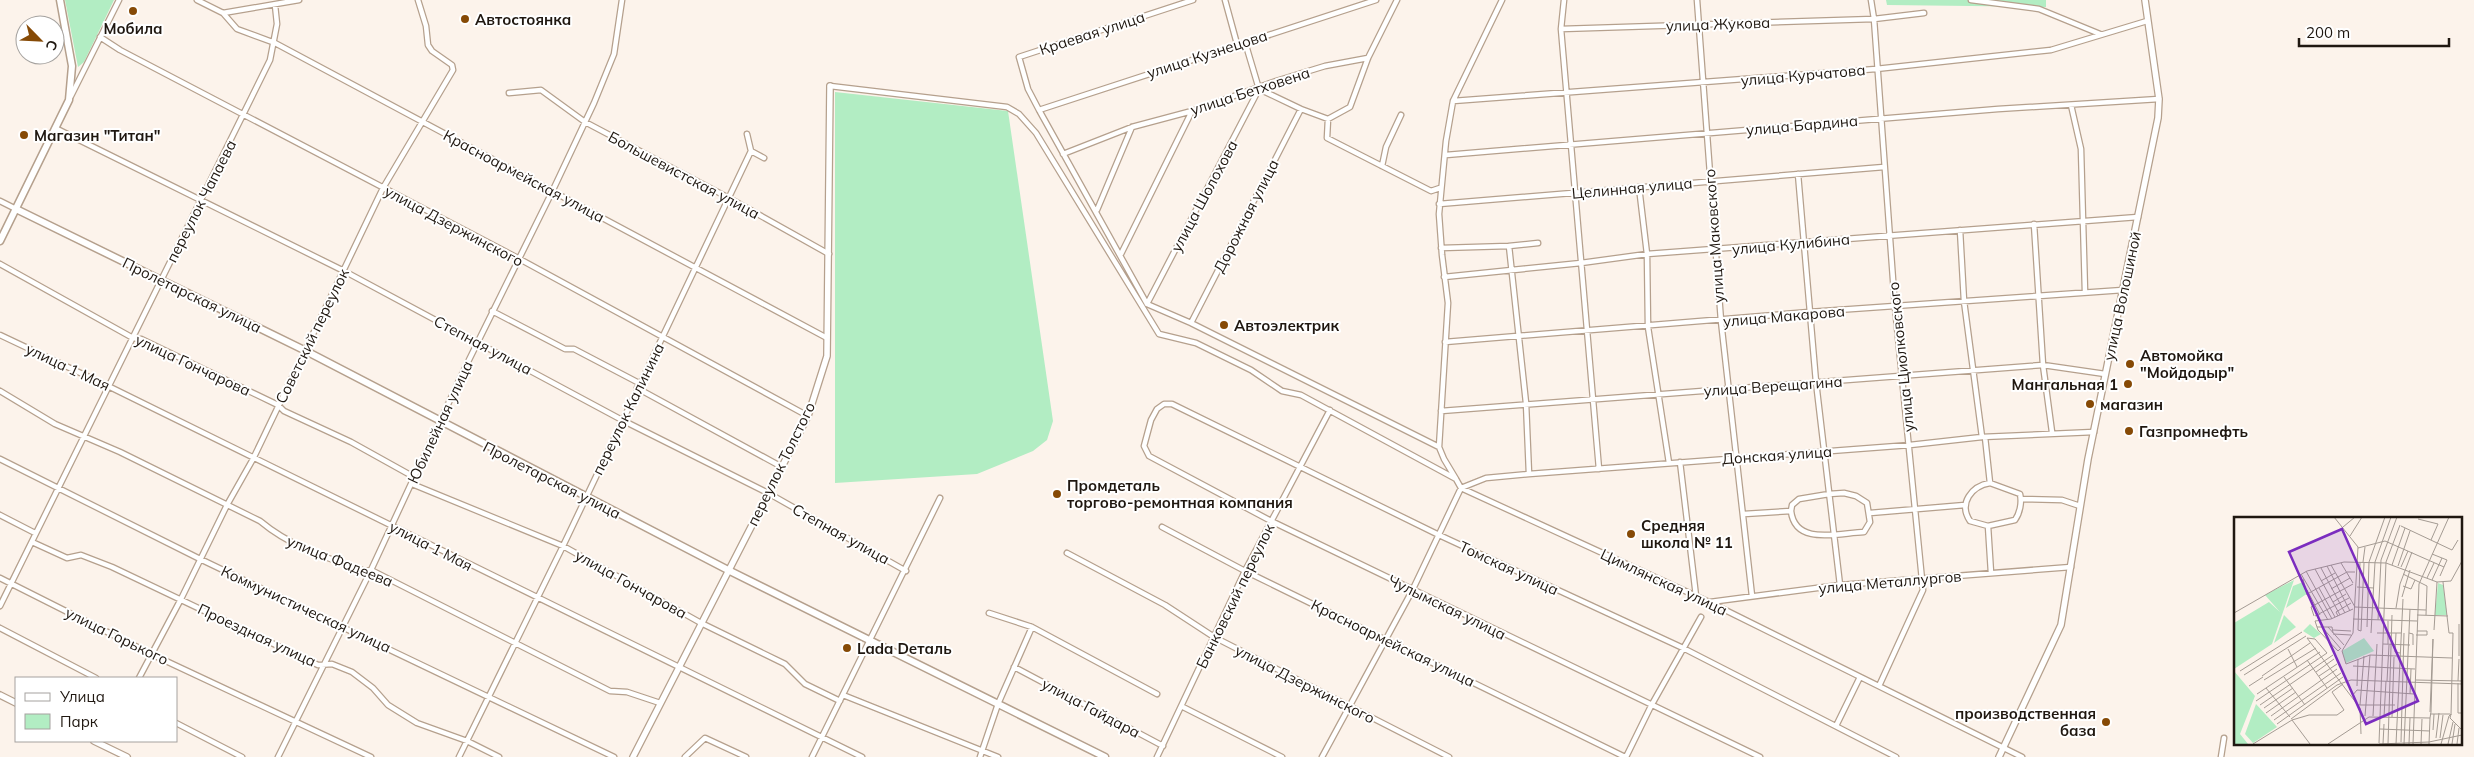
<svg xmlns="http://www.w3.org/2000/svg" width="2474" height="757" viewBox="0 0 2474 757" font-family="Mulish,sans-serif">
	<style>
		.green { fill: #b2edc3 }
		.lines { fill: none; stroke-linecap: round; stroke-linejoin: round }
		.minor-casing { stroke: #b5a08d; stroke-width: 7 }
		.tertiary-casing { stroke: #b5a08d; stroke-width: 8 }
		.secondary-casing { stroke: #b5a08d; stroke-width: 9 }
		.minor { stroke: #fff; stroke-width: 4.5 }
		.tertiary { stroke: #fff; stroke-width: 5.5 }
		.secondary { stroke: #fff; stroke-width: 6 }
		.poi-dot { fill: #864a06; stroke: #fff; stroke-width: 2 }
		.labels { text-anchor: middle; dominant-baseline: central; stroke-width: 4; stroke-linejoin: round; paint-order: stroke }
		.poi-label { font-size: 15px; font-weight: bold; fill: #1f1710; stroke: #fff; text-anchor: start }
		.street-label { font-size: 15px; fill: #1f1710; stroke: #fff }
		.inset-road { fill: none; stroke: #a49b93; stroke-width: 1 }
		.view { fill: #7b2cbf; fill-opacity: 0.15; stroke: #7b2cbf; stroke-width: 2.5 }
		.inset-edge { fill: none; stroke: #1f1710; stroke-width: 2.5 }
	</style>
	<rect width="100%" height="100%" fill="#fcf3eb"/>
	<path class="green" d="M65,0h49l-30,62 -6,5z
		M1886,0h160v7l-159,-2z
		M835,92l173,19 45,310 -6,19 -14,11 -56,23 -142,9z"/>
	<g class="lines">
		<defs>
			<path id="minor" d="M197,0l26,13 76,-13
				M1193,0l-174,57 9,32 11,21 108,194 44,19 248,124
				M1225,0l12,44
				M1564,0l-3,29 38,440
				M1697,0l24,321 31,275
				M1871,0l3,19 21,288 28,283 -44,96
				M1971,0l68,9 61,25
				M223,13l14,16 38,14 552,295
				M1561,29l313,-10 50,-6
				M100,37l20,13 394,206 294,160
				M1245,42l14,47 42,20 27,10 22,-12 18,-49 29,-58
				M830,86l177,21 12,7 17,19 123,201 37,9 55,27 31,21 19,4 155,84 5,9 248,114 313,155
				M509,93l32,-3 44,32 144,76 100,56
				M71,96l48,-96
				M1453,101l423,-32 175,-19 96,-29
				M2071,105l10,44 4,143
				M1039,110l337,-110
				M1328,119l-1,19 104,53 9,-3
				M55,128l289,143 278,149 146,73 138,78
				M747,134l4,17
				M1063,154l69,-27 60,-16 84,-30 49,-15 43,-8
				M1446,155l552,-46 161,-10
				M1382,166l4,-19 15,-32
				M1798,174l18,208 24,203
				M1639,187l8,67 1,73 21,136
				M0,201l16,8
				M1439,204l445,-37
				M1097,210l35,-83
				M2034,224l9,141 9,67
				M1960,230l4,71 18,136
				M1509,246l29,-3
				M1441,248l68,-2 17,157 3,71
				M1121,254l71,-143
				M0,264l133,74 8,1 137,66 6,6 67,31 63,35
				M1444,277l137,-14 66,-9 491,-37
				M1147,304l112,-215
				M492,311l73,38h9l65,34
				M1191,323l110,-214
				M0,335l110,52 752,370
				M1445,342l364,-30 314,-22
				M637,388l145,79
				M0,391l55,33 65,28 140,69c31,26 67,37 105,50l6,-1 239,121 17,1 33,11
				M1441,411l602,-46 62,9
				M1985,437l5,46
				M0,459l200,100 414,198
				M1680,462l16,134
				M1456,479l-12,-20 -5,-12 9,-144 -6,-48 -3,-41 7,-73 7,-40 49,-101
				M1990,483l30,11c2,8 0,19 -5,26l-27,6 -18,-5c-12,-18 2,-35 20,-38z
				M412,484l151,62 138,77 84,41 20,20 35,17
				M2021,499l41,1 18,6
				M1870,513l95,-8
				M1744,514l47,-3c4,35 47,22 73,21l6,-10 -3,-19 -11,-7 -12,-3 -15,1 -30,5 -7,6 -1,6
				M0,515l35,18
				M1988,526l3,47
				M1162,527l83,44 380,186
				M32,542l35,16 14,-3 31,12 206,98 14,-1 20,8 21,16 15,17 29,18 50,18 32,16
				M1067,553l98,52 49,32 235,120
				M0,578l151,76 220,103
				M1710,602l130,-17 231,-18
				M0,606l270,-546 7,-36 -2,-19
				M989,613l43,14 125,67
				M0,628l96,50
				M1014,667l149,79
				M139,678l42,-79 46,-94 26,-46 130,-271 70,-118 -1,-5 -20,-14 -4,-6 -2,-19 -8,-26
				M843,695l155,62
				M1183,707l99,50
				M176,723l66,34
				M1836,726l24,-49
				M278,757l93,-187 92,-198 89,-180 42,-89 20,-49 8,-54
				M459,757l104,-211 188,-395 13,7
				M685,757l20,-19 41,19
				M812,757l128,-259
				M980,757l18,-53 34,-77
				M1157,757l88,-186 85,-161
				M1322,757l90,-166 49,-103 25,-10 43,-4 381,-29 72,-8 112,-5
				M1626,757l25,-51 50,-89
				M1760,757l-489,-236 -122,-65 -5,-10 7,-26 6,-11 7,-5h8l267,131 244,113 213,109
				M2221,757l3,-19"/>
			<path id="tertiary" d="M0,695l16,8
				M94,741l33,16
				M633,757l175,-341 19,-60 3,-270
				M1999,757l62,-132 27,-166 70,-341 1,-19 -14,-99"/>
			<path id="secondary" d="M16,209l288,141 424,220 377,187
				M0,241l69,-141 3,-34 -12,-66"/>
		</defs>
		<use href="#minor" class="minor-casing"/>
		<use href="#tertiary" class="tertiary-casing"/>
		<use href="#secondary" class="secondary-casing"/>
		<use href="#minor" class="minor"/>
		<use href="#tertiary" class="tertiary"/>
		<use href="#secondary" class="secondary"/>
	</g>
	<g class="poi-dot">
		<circle cx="133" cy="11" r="5"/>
		<circle cx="465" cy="19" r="5"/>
		<circle cx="24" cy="135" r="5"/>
		<circle cx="1224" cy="325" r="5"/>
		<circle cx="2130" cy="364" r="5"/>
		<circle cx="2128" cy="384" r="5"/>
		<circle cx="2090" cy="404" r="5"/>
		<circle cx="2129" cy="431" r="5"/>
		<circle cx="1057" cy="494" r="5"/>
		<circle cx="1631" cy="534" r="5"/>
		<circle cx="847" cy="648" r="5"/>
		<circle cx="2106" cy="722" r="5"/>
	</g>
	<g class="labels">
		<g class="poi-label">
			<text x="475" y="19">Автостоянка</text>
			<text x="133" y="28" text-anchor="middle">Мобила</text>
			<text x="34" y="135">Магазин "Титан"</text>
			<text x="1234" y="325">Автоэлектрик</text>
			<text x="2140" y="355">Автомойка<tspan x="2140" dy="17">"Мойдодыр"</tspan></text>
			<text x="2118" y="384" text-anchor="end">Мангальная 1</text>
			<text x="2100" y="404">магазин</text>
			<text x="2139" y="431">Газпромнефть</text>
			<text x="1067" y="485">Промдеталь<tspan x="1067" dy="17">торгово-ремонтная компания</tspan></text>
			<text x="1641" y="525">Средняя<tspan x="1641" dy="17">школа № 11</tspan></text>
			<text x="857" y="648">Lada Dеталь</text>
			<text x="2096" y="713" text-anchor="end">производственная<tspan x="2096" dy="17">база</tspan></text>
		</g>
		<g class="street-label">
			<text transform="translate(1718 24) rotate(-2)">улица Жукова</text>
			<text transform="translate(1092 33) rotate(-18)">Краевая улица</text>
			<text transform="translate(1207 54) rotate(-18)">улица Кузнецова</text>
			<text transform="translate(1803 75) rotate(-5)">улица Курчатова</text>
			<text transform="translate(1250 91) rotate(-18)">улица Бетховена</text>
			<text transform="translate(1802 125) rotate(-5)">улица Бардина</text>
			<text transform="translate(684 175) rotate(28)">Большевистская улица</text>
			<text transform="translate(524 176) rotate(28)">Красноармейская улица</text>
			<text transform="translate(1632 188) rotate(-5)">Целинная улица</text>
			<text transform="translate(1204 196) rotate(-62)">улица Шолохова</text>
			<text transform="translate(201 201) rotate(-63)">переулок Чапаева</text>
			<text transform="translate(1246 216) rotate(-63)">Дорожная улица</text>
			<text transform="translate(454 226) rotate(28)">улица Дзержинского</text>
			<text transform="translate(1714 236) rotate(-94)">улица Маковского</text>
			<text transform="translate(1791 244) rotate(-5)">улица Кулибина</text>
			<text transform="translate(192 295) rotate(26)">Пролетарская улица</text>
			<text transform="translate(2122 296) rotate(-78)">улица Волошиной</text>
			<text transform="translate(1784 316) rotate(-5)">улица Макарова</text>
			<text transform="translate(312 336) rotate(-64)">Советский переулок</text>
			<text transform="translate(483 345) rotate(28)">Степная улица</text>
			<text transform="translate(1901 357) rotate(-96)">улица Циолковского</text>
			<text transform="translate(193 365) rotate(25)">улица Гончарова</text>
			<text transform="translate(68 367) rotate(25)">улица 1 Мая</text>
			<text transform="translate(1773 386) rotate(-4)">улица Верещагина</text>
			<text transform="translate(628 409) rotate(-64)">переулок Калинина</text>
			<text transform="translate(440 422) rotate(-65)">Юбилейная улица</text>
			<text transform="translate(1777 455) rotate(-4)">Донская улица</text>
			<text transform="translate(781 464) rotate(-64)">переулок Толстого</text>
			<text transform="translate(552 480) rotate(27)">Пролетарская улица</text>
			<text transform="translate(841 534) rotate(29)">Степная улица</text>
			<text transform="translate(431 546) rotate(27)">улица 1 Мая</text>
			<text transform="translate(340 561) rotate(22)">улица Фадеева</text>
			<text transform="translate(1509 568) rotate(25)">Томская улица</text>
			<text transform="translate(1664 582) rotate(25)">Цимлянская улица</text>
			<text transform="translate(1890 582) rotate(-5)">улица Металлургов</text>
			<text transform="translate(631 584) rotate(29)">улица Гончарова</text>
			<text transform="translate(1235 596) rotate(-64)">Банковский переулок</text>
			<text transform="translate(1447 607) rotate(26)">Чулымская улица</text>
			<text transform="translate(306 609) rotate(25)">Коммунистическая улица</text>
			<text transform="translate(257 635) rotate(25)">Проездная улица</text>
			<text transform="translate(117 636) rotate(26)">улица Горького</text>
			<text transform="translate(1393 643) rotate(26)">Красноармейская улица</text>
			<text transform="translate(1305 684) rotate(27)">улица Дзержинского</text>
			<text transform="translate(1091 708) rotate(28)">улица Гайдара</text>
		</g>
	</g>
	<g transform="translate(2234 517)">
		<rect width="228" height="228" fill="#fcf3eb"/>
		<path d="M60,63l-22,64 -38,25v-46l35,-21 11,10 -15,-17zM69,65l5,11 -22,15 7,-22zM204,66l5,2 4,30h-12zM50,98l12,12 -22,16zM76,107l11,10 -7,4 -11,-7zM130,121l10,13 -28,12 -4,-12zM0,154l21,25 -15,38 8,10h-14zM22,187l21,23 -24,16 -8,-9z" fill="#b2edc3"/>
		<path class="inset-road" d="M100,0l24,30 -5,86 -11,18 4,13 24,-9 82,3M184,2l20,5 -7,16M167,9l51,24 6,-10M109,10l12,-10M116,19l12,-19M124,31l27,-7 59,26M198,37l15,6 -7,16M126,45l-2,68 3,1M129,45l2,-15M135,45l16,-45M141,45l16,-45M107,46l12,20M97,48l24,42 71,3M158,48l13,-37M93,49l23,45M164,49l12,-35M167,50l7,-16M87,51l24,45M81,52l25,46M72,54l26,48M67,57l27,46M169,57l24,12 -1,29M193,61l7,-15M69,62l4,16M198,63l10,-22M87,64l14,-8M209,65l6,51h4l-2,82M169,69l8,3 4,-9M123,70l17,1M85,71l16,29M97,72l19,-11M73,73l13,25M75,76l38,-21h8M168,80l8,-27M99,85l13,-8M162,91l4,-24 12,-32M0,96l73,-42 37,-9 42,1 51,19 14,-1 11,-20M183,98l31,1M80,99l-3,-9 42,-23M81,99l34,-18M104,99l-2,-4 15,-9M119,102l64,2M144,103l3,-60 16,-43M83,110h15l1,6M88,110l19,22M94,110l16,18M133,110l2,-65M99,113l18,1M200,113l3,-48M127,114l3,-68M137,116l4,-71M143,116h24M162,116l-1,19 5,1M175,116l4,1v11M99,117l18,1M182,118h11v-4h-10M149,127l27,1M154,127v-23M107,131l-3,3 -20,-21 -3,-9 16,-2 22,-10M54,132l9,18M93,136l-12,-14 -8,-1 53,70 1,26M225,139v-32M73,143l20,28M119,149l62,3M6,154l62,-39M82,155l18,-13M10,158l62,-39M28,159l48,-33M85,159l18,-12M50,160l21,28M30,163l52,-32M182,163l46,1M153,164l2,-36M224,164l1,-22M224,166v30h4M15,169l14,-9M123,169l1,-27M32,171l24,29M23,177l63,-42M176,177l1,-25M118,179l5,-6 57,4M22,184l71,-48M26,188l73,-50M124,188h37M126,188l4,-49M168,188l2,-72M30,191l29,-20M196,195l3,-73 -2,73M32,196l30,-21M196,197h20M37,199l66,-47M131,199l5,-61M139,199l4,-72M215,199l2,-2 -1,4 12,12M146,200l6,-155 14,-37M150,200l2,-36M158,200l2,-60M57,202l46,-34 14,-5 111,4M40,203l67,-47M58,203l17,-5h28l7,-5 -12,-18 11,-8M43,207l66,-47M146,212l50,2M199,213l1,-16M202,221l3,-25M206,221l3,-23M167,225l1,-37M145,226l1,-26M19,227l39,-24 18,24M94,227l41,-27 61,1 1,-6M145,227l50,-2 33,-7M149,227l1,-20M154,227l4,-129M162,227l7,-145M170,227l6,-135M175,227l1,-26M179,227l6,-160 30,-67M187,227l1,-25M195,227l1,-26M207,227l8,-28M214,227l5,-22M218,227l3,-20M223,227l2,-16"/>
		<path class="view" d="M108,12l76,172 -52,23 -77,-172z"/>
		<rect width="228" height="228" class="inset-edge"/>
	</g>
	<rect x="15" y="677" width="162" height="65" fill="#ffffff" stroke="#a5a29f"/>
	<rect x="25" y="693" width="25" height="8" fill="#ffffff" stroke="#a5a29f"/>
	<text x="60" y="702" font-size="15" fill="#1f1710">Улица</text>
	<rect x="25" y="714" width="25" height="15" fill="#b2edc3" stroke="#a5a29f"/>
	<text x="60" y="727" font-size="15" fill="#1f1710">Парк</text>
	<g transform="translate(40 40) rotate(114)"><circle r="24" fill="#ffffff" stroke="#a5a29f"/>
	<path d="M0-4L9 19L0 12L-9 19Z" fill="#864a06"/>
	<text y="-8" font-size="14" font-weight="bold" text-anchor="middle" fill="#1f1710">С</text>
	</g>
	<path d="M2299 38v8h150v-8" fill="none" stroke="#1f1710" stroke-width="2.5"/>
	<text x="2306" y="38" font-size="15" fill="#1f1710" stroke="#ffffff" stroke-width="4" paint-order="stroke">200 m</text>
</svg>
